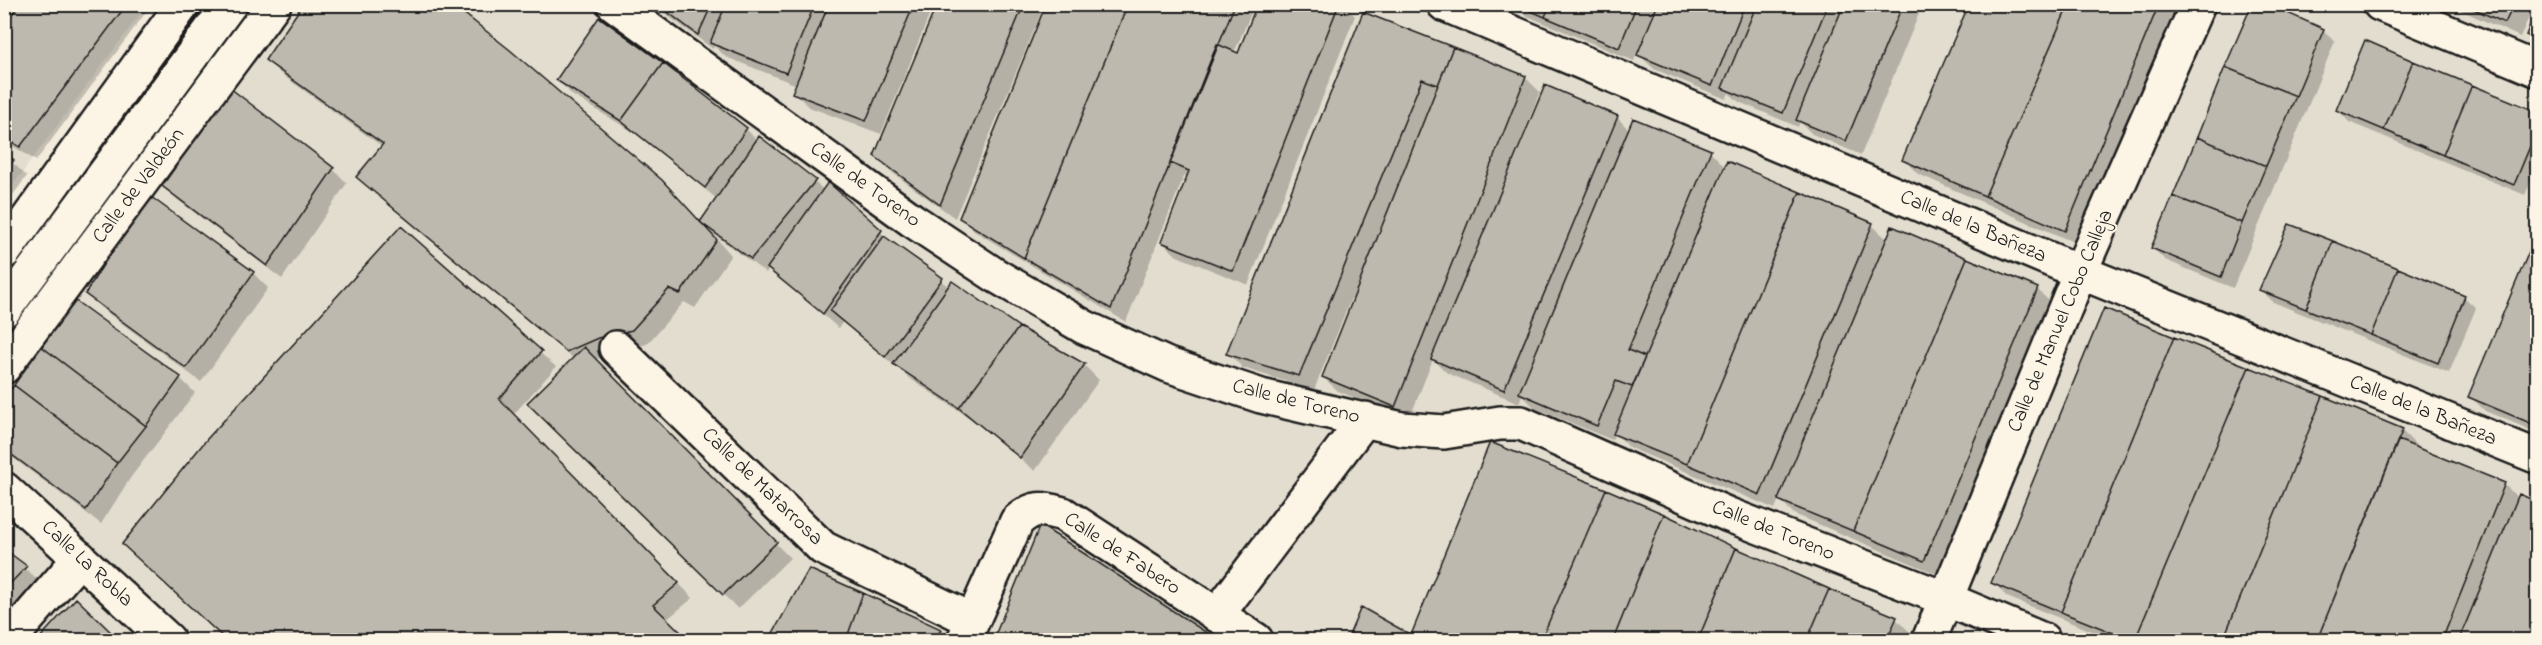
<svg xmlns="http://www.w3.org/2000/svg" width="2542" height="645" viewBox="0 0 2542 645" font-family="'Indie Flower',sans-serif">
	<style>
		.built { fill: #e3ddcf }
		.shadow { fill: #0003 }
		.building { fill: #beb9ae; stroke: #1c1c1c; stroke-width: 1.5 }
		.lines { fill: none; stroke-linecap: round; stroke-linejoin: round }
		.minor-casing { stroke: #1c1c1c; stroke-width: 38 }
		.major-casing { stroke: #1c1c1c; stroke-width: 38 }
		.minor { stroke: #fcf5e5; stroke-width: 33 }
		.major { stroke: #fcf5e5; stroke-width: 33 }
		.labels { text-anchor: middle; dominant-baseline: central; stroke-width: 4.5; stroke-linejoin: round; paint-order: stroke }
		.street-label { font-size: 21px; fill: #1c1c1c; stroke: #fcf5e5 }
	</style>
	<rect width="100%" height="100%" fill="#f3ecdd"/>
	<filter id="ink" filterUnits="userSpaceOnUse"><feTurbulence type="fractalNoise" baseFrequency=".0167" numOctaves="2"/><feDisplacementMap in="SourceGraphic" scale="12" xChannelSelector="R" yChannelSelector="G"/><feConvolveMatrix kernelMatrix="1 2 1 2 8 2 1 2 1" color-interpolation-filters="sRGB"/></filter>
	<g filter="url(#ink)">
		<path class="built" d="M5,5h142l-142,191z
			M278,5h2259v635h-2532v-242z"/>
		<path class="shadow" d="M21,4h131l-116,157 -32,-21v-112z
			M652,4h282l-53,130 -72,-27 -15,-15 3,-7 -71,-28 -12,-11 -1,3z
			M938,4h317l-21,49 4,1 20,-50h85l12,12 -107,269 -71,-29 -15,-14 26,-64 -4,-2 -58,146 -150,-90 -15,-15 85,-208 -3,-1 -88,210 -65,-47 -14,-15z
			M1499,4h424l-62,151 -49,-21 -12,-12 -2,5 -59,-25 -10,-9 -3,6 -72,-30 -17,-16 -3,8z
			M1971,4h208l-99,241 -162,-71 -15,-15z
			M2452,4h83l-15,33 -64,-29z
			M2538,9v36l-11,-10z
			M1363,14l162,63 15,15 -21,53 98,-28 12,13 81,21 16,17 146,57 16,15 149,49 15,15 -113,271 -145,-61 -15,-15 -4,10 -145,-61 -15,-15 -3,7 -77,-32 -13,-13 -3,8 -72,-30 -14,-14 -24,61 -71,-29 -15,-14 31,-77 -3,-1 -37,91 -71,-22 -15,-15z
			M2323,30l12,11 -102,247 -68,-28 -12,-12z
			M266,60l435,163 16,-24 -79,-64 -66,-40 -14,-15 188,49 11,11 2,-2 65,52 4,-6 68,62 53,41 135,78 15,15 -64,91 -59,-49 -67,-44 -66,-56 -5,6 -68,-60 -4,5 -53,-39 18,21 -36,53 -11,-6 -37,42 -34,8 -18,8 195,198 -52,51 -208,-206 44,-44 -202,-168 -14,-14 25,-30 -102,-73z
			M2338,110l200,3v53l-13,29 -176,-73z
			M4,155l23,21 -23,31z
			M333,169l14,14 -65,96 -104,-79 -14,-14z
			M147,196l106,77 15,15 -67,94 -100,-74 -14,-14z
			M401,228l155,139 -43,48 180,183 -27,22 21,20h-460l-89,-82z
			M2538,234v199l-53,-22 -15,-15z
			M2261,290l203,7 12,11 -27,65 -176,-71z
			M73,301l107,77 15,15 -64,84 -30,47 -97,-73v-50z
			M2402,431l14,14 -1,3 89,36 15,15 19,4v137h-424l-107,-43 -14,-15z
			M1041,527l174,113h-217l-2,-2z
			M1736,550l160,69 15,14 -3,7h-560l14,-31 50,28z
			M4,551l36,30 -36,39z
			M809,571l132,59 10,10h-181z
			M76,600l41,40h-77z"/>
		<path class="building" d="M19,4h108l-107,143 -16,-10v-111z
			M303,4h149l58,46 152,130 55,60 -37,54 -11,-5 -37,41 -34,8 -32,14 -210,-175 27,-33 -118,-84z
			M657,4h55l-14,31z
			M726,4h89l-29,69 -76,-30z
			M914,4l-48,117 -74,-28 37,-89z
			M937,4h87l-84,201 -66,-49z
			M1046,4h82l-104,254 -65,-40z
			M1128,4h107l-124,305 -87,-51z
			M1257,4h82l-106,267 -72,-29 28,-71 -19,-8 47,-119 21,9z
			M1515,4h35l-5,13z
			M1550,4h87l-18,44 -74,-31z
			M1658,4h87l-33,82 -75,-31z
			M1757,4h71l-45,109 -61,-25z
			M1844,4h59l-57,137 -50,-21z
			M1969,4h100l-84,192 -83,-36z
			M2069,4h90l-94,227 -80,-35z
			M2252,4h15l57,25 -28,67 -71,-29z
			M2463,4h51l-9,19z
			M2538,5v35l-12,-5z
			M1363,12l90,35 -15,38 -16,-6 -123,297 -73,-22z
			M599,17l64,46 -42,58 -65,-41z
			M2365,40l48,21 -29,69 -48,-20z
			M1453,47l73,29 -131,331 -73,-30z
			M2413,61l59,24 -29,70 -59,-25z
			M663,63l84,65 -42,60 -84,-67z
			M2225,67l71,29 -30,70 -69,-29z
			M1545,85l73,31 -114,274 -73,-31z
			M2472,85l66,27v15l-24,58 -71,-30z
			M230,88l104,80 -67,98 -105,-80z
			M1633,118l78,32 -83,200 17,7 -13,30 -16,-6 -19,45 -78,-33z
			M759,136l57,44 -65,79 -51,-37z
			M2197,137l69,29 -24,57 -69,-27z
			M4,153l10,7 -10,13z
			M1727,161l73,31 -113,272 -74,-30z
			M828,182l54,48 -59,84 -56,-46z
			M1800,192l73,31 -113,272 -73,-31z
			M147,194l107,78 -68,96 -101,-74z
			M2173,196l69,27 -21,54 -70,-29z
			M2289,224l44,17 -27,68 -47,-19z
			M401,226l141,125 -43,48 180,184 -26,22 36,35h-463l-104,-96 85,-105z
			M1892,226l75,32 -114,273 -75,-31z
			M2538,230v188l-3,7 -67,-28z
			M884,236l59,42 -58,79 -55,-46z
			M2333,241l65,27 -27,67 -65,-26z
			M1967,258l71,30 -114,273 -71,-30z
			M2398,268l67,28 -27,67 -67,-28z
			M952,281l67,46 -60,81 -66,-44z
			M73,299l108,78 -35,49 -105,-80z
			M2104,308l70,29 -113,275 -70,-29z
			M1019,327l66,37 -65,94 -61,-50z
			M2174,337l75,30 -114,273h-4l-70,-28z
			M41,346l105,80 -29,37 -103,-78z
			M584,347l193,195 -54,53 -196,-192z
			M2249,367l74,29 -100,244h-88z
			M14,385l103,78 -31,47 -82,-61v-51z
			M2323,396l80,33 -86,211h-94z
			M2398,440l107,43 -63,157h-81l-6,-2v2h-38z
			M1490,442l116,47 -65,151h-116l-14,-5z
			M1606,489l58,25 -51,126h-72z
			M2519,494l19,8v138h-79z
			M1664,514l72,34 -38,92h-85z
			M1040,525l178,115h-219l-5,-2z
			M1736,548l93,41 -22,51h-109z
			M4,549l23,17 -23,24z
			M809,569l54,24 -17,47h-77z
			M1829,589l68,28 -10,23h-80z
			M863,593l78,36 -5,11h-90z
			M76,598l43,42h-81z
			M1361,607l50,28 14,5h-78z"/>
		<g class="lines">
			<defs>
				<path id="minor" d="M614,4l298,216 83,55 89,52 84,38 93,31 141,33 42,3 56,-9h21l208,92 217,84 97,41
					M1444,4l636,268 458,185
					M2380,4l158,66
					M616,348l207,200 149,72
					M4,367l270,-363
					M4,489l164,151
					M1217,615l148,-196
					M9,640l71,-82
					M964,640l53,-119c17,-15 24,-13 46,-7l193,126
					M1929,640l151,-368 118,-268"/>
				<path id="major" d="M4,252l179,-248
					M4,310l226,-306"/>
			</defs>
			<use href="#minor" class="minor-casing"/>
			<use href="#major" class="major-casing"/>
			<use href="#minor" class="minor"/>
			<use href="#major" class="major"/>
		</g>
	</g>
	<g class="labels">
		<g class="street-label">
			<text transform="translate(865 185) rotate(36)">Calle de Toreno</text>
			<text transform="translate(139 186) rotate(-53)">Calle de Valdeón</text>
			<text transform="translate(1973 227) rotate(23)">Calle de la Bañeza</text>
			<text transform="translate(2061 321) rotate(-67)">Calle de Manuel Cobo Calleja</text>
			<text transform="translate(1296 402) rotate(14)">Calle de Toreno</text>
			<text transform="translate(2423 411) rotate(22)">Calle de la Bañeza</text>
			<text transform="translate(762 487) rotate(44)">Calle de Matarrosa</text>
			<text transform="translate(1773 531) rotate(22)">Calle de Toreno</text>
			<text transform="translate(1122 554) rotate(33)">Calle de Fabero</text>
			<text transform="translate(87 564) rotate(43)">Calle La Robla</text>
		</g>
	</g>
	<rect width="2542" height="645" fill="none" stroke="#fcf5e5" stroke-width="24"/>
	<rect x="12" y="12" width="2518" height="621" fill="none" stroke="#1c1c1c" stroke-width="2" filter="url(#ink)"/>
</svg>
